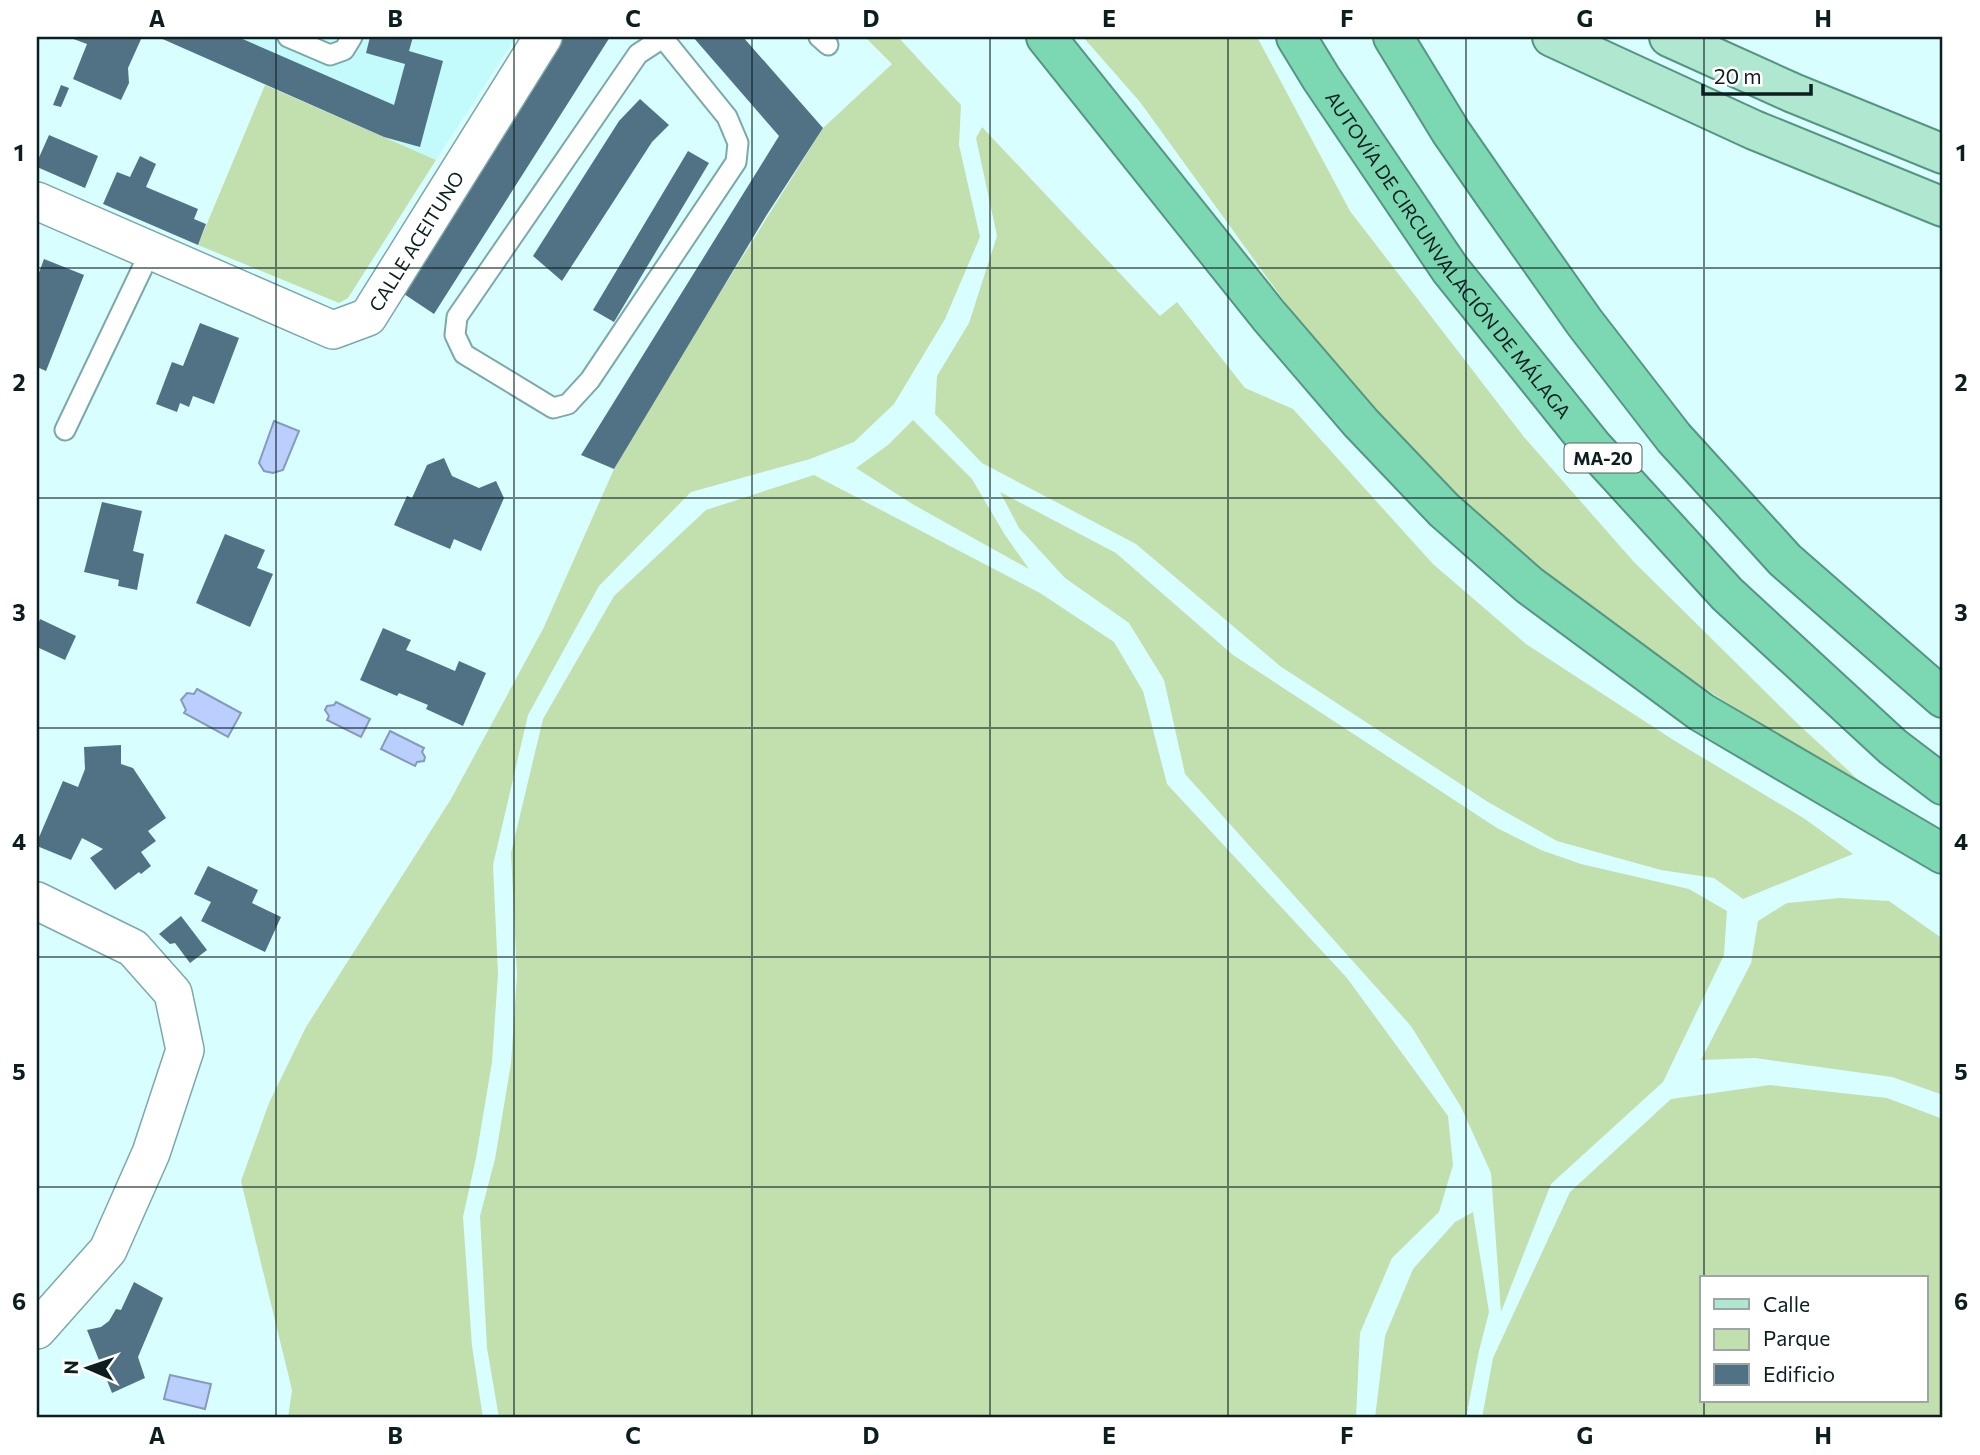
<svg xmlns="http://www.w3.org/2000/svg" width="1980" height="1455" viewBox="0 0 1980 1455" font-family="Commissioner,sans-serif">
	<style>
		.built { fill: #c3fbfd }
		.green { fill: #c2e0ae; fill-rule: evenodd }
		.water { fill: #bacffe; stroke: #869abb; stroke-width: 2 }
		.building { fill: #517284 }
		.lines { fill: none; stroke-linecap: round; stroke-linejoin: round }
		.service-casing { stroke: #7ca8aa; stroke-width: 23 }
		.minor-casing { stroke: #7ca8aa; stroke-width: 40 }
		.primary-casing { stroke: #55967f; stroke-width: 42 }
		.motorway-casing { stroke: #55967f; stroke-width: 42 }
		.service { stroke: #fff; stroke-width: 19 }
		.minor { stroke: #fff; stroke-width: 37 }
		.primary { stroke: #b0e7d1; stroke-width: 38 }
		.motorway { stroke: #7cd7b3; stroke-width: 38 }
		.grid { fill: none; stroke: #0c1e1f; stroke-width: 2; stroke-opacity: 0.55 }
		.labels { text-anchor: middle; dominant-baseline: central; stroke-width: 6; stroke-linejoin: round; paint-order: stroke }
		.shield { fill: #fff; stroke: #556262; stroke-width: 2 }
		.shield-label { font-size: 18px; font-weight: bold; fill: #0c1e1f }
		.street-label { font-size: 19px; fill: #0c1e1f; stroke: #fff }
		.neatline { fill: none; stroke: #0c1e1f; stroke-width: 2.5 }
		.grid-label { font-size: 23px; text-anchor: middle; font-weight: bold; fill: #0c1e1f }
	</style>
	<rect width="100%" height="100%" fill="#d9feff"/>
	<path class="built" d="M158,37h358l-80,123z"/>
	<path class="green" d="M865,37h33l63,68 -2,40 21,92 -35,82 -51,85 -40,38 -44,17 -119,33 -92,94 -71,129 -35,150 5,109 -6,88 -16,96 -13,59 9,129 11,72h-195l4,-28 -51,-209 28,-78 37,-76 145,-228 93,-172 70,-158 69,-117 140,-224 69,-64z
		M1083,37h174l93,174 174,226 110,125 163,161 82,76 -183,-116 -155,-111 -107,-97 -87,-87 -207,-286z
		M265,85l171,75 -88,138 -9,5 -141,-58z
		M982,127l178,189 17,-14 68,86 48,21 140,155 93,80 149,97 130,78 48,35 -110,45 -29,-21 -53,-8 -104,-29 -69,-39 -208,-136 -144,-122 -154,-81 -47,-49 2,-38 32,-53 28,-87 -21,-98z
		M913,420l59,59 33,56 24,34 -115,-64 -58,-37 32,-23z
		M814,475l226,118 74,49 29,49 24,93 180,194 101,138 5,49 -14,47 -47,46 -32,75 -4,85h-857l-12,-70 -7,-132 15,-57 16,-96 6,-88 -6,-122 32,-134 71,-123 92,-86z
		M1000,492l116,61 117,102 264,173 44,22 40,14 108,25 38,22 -3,44 -61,127 -112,102 -50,128 -10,-139 -30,-66 -50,-81 -226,-252 -21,-94 -35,-57 -64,-45 -46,-50z
		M1840,898l49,3 54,38v156l-51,-18 -137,-19 -54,2 50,-97 7,-42 29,-18z
		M1770,1085l117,13 56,21v299h-461l11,-60 77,-166 101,-93zM1702,1278h224v123h-224z
		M1473,1212l16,100 -10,39 -13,67h-91l10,-82 28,-67 42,-47z"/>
	<path class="water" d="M274,421l25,10 -16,39 -10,3 -9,-2 -5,-8z
		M197,689l44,24 -13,24 -44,-24 2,-3 -5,-10 6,-7 7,1z
		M336,702l34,17 -9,18 -34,-17 2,-4 -4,-6 2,-4 7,-1z
		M390,731l34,17 -2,4 3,5 -1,4 -7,1 -2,4 -34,-17z
		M170,1375l41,9 -6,25 -41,-10z"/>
	<path class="building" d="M68,37h74l-14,31 1,15 -8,17 -48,-21 14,-35z
		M158,37h80l156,68 11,-41 -39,-11 4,-16h43l-4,14 34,10 -23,86 -36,-10z
		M564,37h46l-176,277 -33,-22z
		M693,37h50l80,91 -57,88 -152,253 -33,-14 198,-319z
		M61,85l8,3 -8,19 -8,-2z
		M640,99l29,26 -17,17 -90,139 -29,-25 86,-135z
		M49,135l49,21 -13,32 -48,-21v-5z
		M688,151l21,12 -95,159 -21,-12z
		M140,156l16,8 -10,23 52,22 -4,10 12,5 -8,21 -95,-41 14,-32 13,5z
		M44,259l40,16 -38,96 -9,-4v-89z
		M200,323l39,15 -25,66 -21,-8 -4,11 -9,-4 -3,9 -21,-8 16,-42 11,4z
		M444,458l8,18 27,12 17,-7 8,17 -23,53 -27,-12 -4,10 -56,-24 13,-29 5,2 15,-33z
		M102,502l40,9 -9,40 11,3 -7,36 -19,-4 1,-6 -35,-8z
		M225,534l40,16 -8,18 16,6 -23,53 -54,-24z
		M40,619l36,17 -11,24 -28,-13v-20z
		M383,628l28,12 -5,10 10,4 39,17 4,-10 27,12 -23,53 -37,-17 2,-4 -29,-12 -2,3 -37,-16z
		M121,745v19l12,4 33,50 -18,13 8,10 -15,11 10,14 -10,8 -2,-2 -24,18 -25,-32 13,-9 -21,-11 -11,22 -34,-14v-4l26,-61 15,6 7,-18 -1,-22z
		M208,866l50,24 -6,13 29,14 -16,35 -64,-31 10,-19 -17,-8z
		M181,916l26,34 -17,13 -15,-20 -5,1 -11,-10z
		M134,1282l29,16 -25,59 7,21 -33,15 -25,-63 14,-3 8,-6 7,-12 5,1z"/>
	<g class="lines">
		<defs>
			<path id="service" d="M288,37l42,18 14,-5 8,-13
				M819,37l9,8
				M663,38l64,79 11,26 -2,19 -146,218 -22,24 -15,4 -89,-54 -9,-19 2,-18 181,-263 26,-17
				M65,430l86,-180"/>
			<g id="minor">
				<path id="s1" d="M37,201l296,129 35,-13 175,-280"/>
				<path d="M37,901l96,47 40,45 12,57 -34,103 -43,97 -71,80"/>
			</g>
			<path id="primary" d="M1552,37l202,93 189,77
				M1669,37l124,56 150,61"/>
			<g id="motorway">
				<path d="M1046,37l223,279 92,107 83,87 85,75 172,127 242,142"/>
				<path id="s2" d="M1296,37l25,41 129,191 142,177 135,148 166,153 50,38"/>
				<path d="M1393,37l58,95 45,65 89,126 89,115 111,122 158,138"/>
			</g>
		</defs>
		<use href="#service" class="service-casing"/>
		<use href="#minor" class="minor-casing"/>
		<use href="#primary" class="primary-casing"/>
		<use href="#motorway" class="motorway-casing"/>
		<use href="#service" class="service"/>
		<use href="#minor" class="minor"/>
		<use href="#primary" class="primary"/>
		<use href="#motorway" class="motorway"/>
	</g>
	<path class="grid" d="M276,37v1381M514,37v1381M752,37v1381M990,37v1381M1228,37v1381M1466,37v1381M1704,37v1241M37,268h1906M37,498h1906M37,728h1906M37,957h1906M37,1187h1906M1704,1401v17"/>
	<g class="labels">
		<rect class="shield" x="1564.5" y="443.5" width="77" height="29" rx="5"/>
		<g class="shield-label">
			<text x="1603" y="458">MA-20</text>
		</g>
		<g class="street-label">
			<text stroke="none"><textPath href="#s1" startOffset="450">CALLE ACEITUNO</textPath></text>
			<text stroke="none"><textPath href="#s2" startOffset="266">AUTOVÍA DE CIRCUNVALACIÓN DE MÁLAGA</textPath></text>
		</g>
	</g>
	<rect width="1980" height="1455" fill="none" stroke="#ffffff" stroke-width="77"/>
	<rect x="1700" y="1276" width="228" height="126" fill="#ffffff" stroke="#9ea5a5" stroke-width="2"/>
	<rect x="1714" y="1299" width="35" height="10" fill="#b0e7d1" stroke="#9ea5a5" stroke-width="2"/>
	<text x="1763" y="1312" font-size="21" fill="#0c1e1f">Calle</text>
	<rect x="1714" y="1329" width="35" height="21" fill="#c2e0ae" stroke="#9ea5a5" stroke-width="2"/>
	<text x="1763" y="1346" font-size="21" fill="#0c1e1f">Parque</text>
	<rect x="1714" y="1364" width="35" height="21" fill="#517284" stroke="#9ea5a5" stroke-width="2"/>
	<text x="1763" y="1382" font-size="21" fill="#0c1e1f">Edificio</text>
	<g transform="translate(88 1368) rotate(272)" stroke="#ffffff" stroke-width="5" paint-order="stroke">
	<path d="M0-5L12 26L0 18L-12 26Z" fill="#0c1e1f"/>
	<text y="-10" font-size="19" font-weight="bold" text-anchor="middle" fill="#0c1e1f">N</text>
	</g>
	<path d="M1703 84v10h108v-10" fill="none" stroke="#0c1e1f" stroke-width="3.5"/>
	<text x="1714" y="84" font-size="21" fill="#0c1e1f" stroke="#ffffff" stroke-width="5" paint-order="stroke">20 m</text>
	<rect x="38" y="38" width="1903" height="1378" class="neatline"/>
	<g class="grid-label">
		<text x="157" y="27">A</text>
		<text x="395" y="27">B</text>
		<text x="633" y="27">C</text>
		<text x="871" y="27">D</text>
		<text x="1109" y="27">E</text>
		<text x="1347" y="27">F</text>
		<text x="1585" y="27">G</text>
		<text x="1823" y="27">H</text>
		<text x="19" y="161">1</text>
		<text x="1961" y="161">1</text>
		<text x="19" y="391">2</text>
		<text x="1961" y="391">2</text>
		<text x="19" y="621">3</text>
		<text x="1961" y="621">3</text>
		<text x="19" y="850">4</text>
		<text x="1961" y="850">4</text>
		<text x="19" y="1080">5</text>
		<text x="1961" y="1080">5</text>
		<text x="19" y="1310">6</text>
		<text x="1961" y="1310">6</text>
		<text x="157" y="1444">A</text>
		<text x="395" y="1444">B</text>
		<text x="633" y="1444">C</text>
		<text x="871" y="1444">D</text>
		<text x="1109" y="1444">E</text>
		<text x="1347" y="1444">F</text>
		<text x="1585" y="1444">G</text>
		<text x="1823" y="1444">H</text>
	</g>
</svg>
